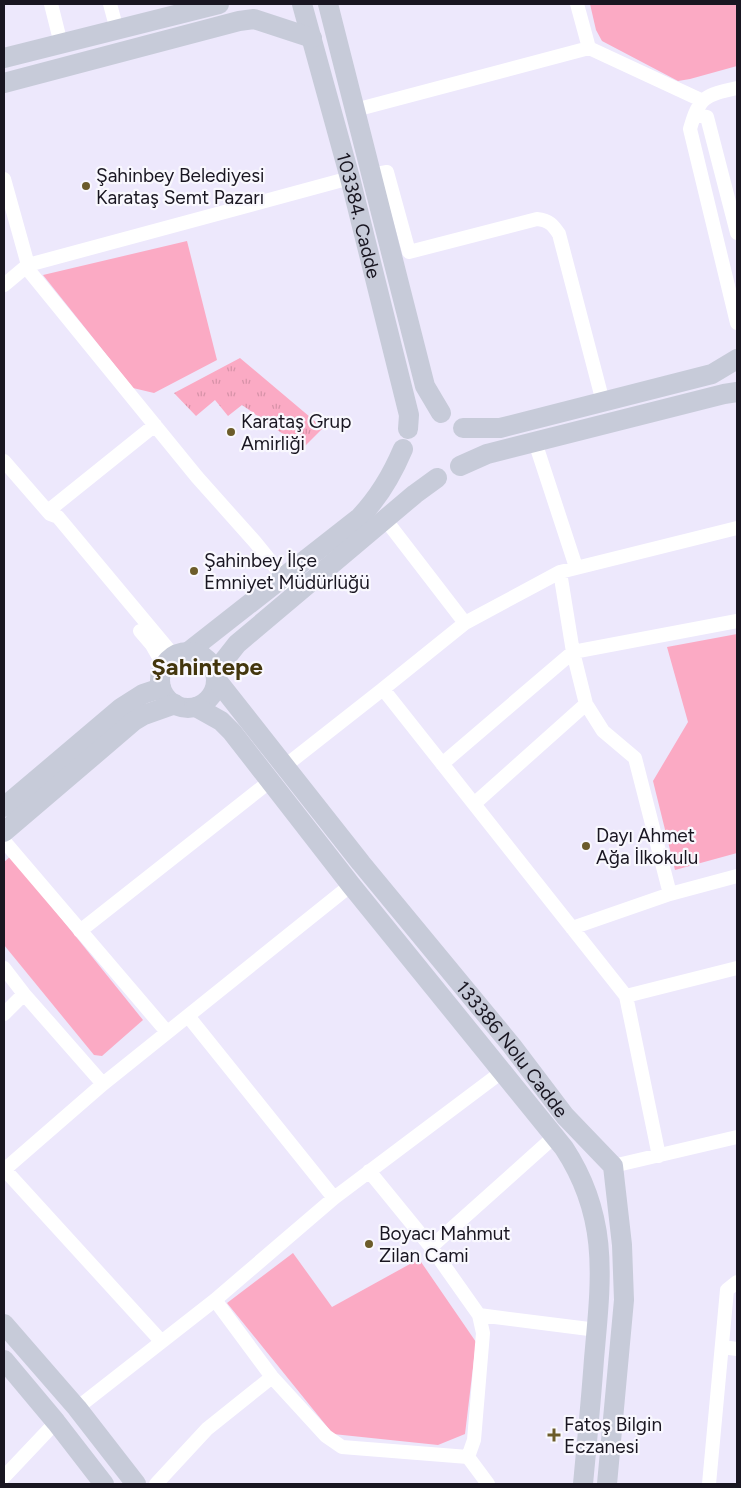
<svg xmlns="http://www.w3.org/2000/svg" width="741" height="1488" viewBox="0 0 741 1488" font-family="Figtree,sans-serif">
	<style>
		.grass { fill: url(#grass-tufts) }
		.park { fill: #fbaac4 }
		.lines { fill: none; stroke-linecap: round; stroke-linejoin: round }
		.street { stroke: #fff; stroke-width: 14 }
		.secondary { stroke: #c7cbd9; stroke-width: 20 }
		.poi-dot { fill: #6c5c2a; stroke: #f9f8fe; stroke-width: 2 }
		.labels { text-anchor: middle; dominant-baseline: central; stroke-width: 4.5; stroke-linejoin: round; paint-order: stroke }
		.poi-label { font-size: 19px; fill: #191621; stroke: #f9f8fe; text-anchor: start }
		.street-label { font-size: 19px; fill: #191621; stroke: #f9f8fe }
		.district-label { font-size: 24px; font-weight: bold; fill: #43360d; stroke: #f9f8fe }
	</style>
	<defs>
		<pattern id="grass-tufts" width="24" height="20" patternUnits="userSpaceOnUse" patternTransform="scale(1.25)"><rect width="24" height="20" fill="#fbaac4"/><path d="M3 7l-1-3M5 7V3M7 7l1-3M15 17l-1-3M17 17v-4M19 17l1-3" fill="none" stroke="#d792a8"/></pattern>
	</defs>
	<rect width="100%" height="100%" fill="#ede8fc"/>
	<path class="grass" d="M240,358l83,70 -20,20 -61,-43 -14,11 -13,-16 -19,16 -22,-23z"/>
	<path class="park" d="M590,4h147v62l-47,13 -12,2 -76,-40 -6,-11z
		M187,241l30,119 -63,33 -21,-5 -90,-113z
		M737,634v219l-62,17 -22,-89 35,-59 -21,-75z
		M11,856l132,164 -41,36 -8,-1 -90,-110v-83z
		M293,1253l39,54 87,-48 57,83 -11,92 -27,11 -105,-11 -106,-131z"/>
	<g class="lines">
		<path class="street" d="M51,4l10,40
			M110,4l7,26
			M577,4l12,44 112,52
			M737,88c-32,7 -38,9 -47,41l47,194
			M355,110l234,-62
			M695,114l12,3 30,116
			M371,175l16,-3 22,80 128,-33c12,1 16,6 22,15l44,168
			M4,179l24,86 322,-87
			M26,267l171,210 58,65 34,42
			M4,285l24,-20
			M535,442l41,125
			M4,461l46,53 8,3 116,139
			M48,511l107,-86
			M385,519l80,104
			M560,572l13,80 13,52 17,27 32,27 35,136
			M140,631l12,14 12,21
			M383,689l82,-66 95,-51 177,-44
			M442,764l131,-112 164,-31
			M285,766l98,-77 243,307
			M474,804l112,-100
			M4,841l163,191
			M572,928l98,-34 67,-18
			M80,931l189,-149
			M4,968l20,26 79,90 -99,86
			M4,1014l20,-20
			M188,1016l146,182
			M103,1084l248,-199
			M659,1156l-33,-160 111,-28
			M613,1166l124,-29
			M5,1170l156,171
			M431,1247l124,-111
			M215,1300l57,77 54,59 16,11 126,10 6,-17 9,-107 -4,-18 -48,-68 -62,-76
			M479,1315l118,15
			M722,1347l15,2
			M77,1408l138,-108 119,-102 169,-127
			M468,1457l20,27
			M4,1477l52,-55
			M156,1484l51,-55 65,-52
			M709,1484l18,-194 10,-8"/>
		<g class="secondary">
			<path id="s1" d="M302,4l48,174 59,237 -1,14"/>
			<path d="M328,4l97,382 16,27"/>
			<path d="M4,58l215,-54"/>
			<path d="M4,83l235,-62 15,-2 58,19"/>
			<path d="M463,428h37l212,-54 25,-15"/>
			<path d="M460,466l27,-12 237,-60 13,-2"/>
			<path d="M188,652l172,-135c20,-21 32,-42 43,-68"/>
			<circle cx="188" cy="680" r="28"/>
			<path d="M215,672l22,-28 178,-150 22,-16"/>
			<path id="s2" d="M216,679l145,184 151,183 53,70 48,50 9,79 2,55 -17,184"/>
			<path d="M196,707l25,14 11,11 119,153 213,263c46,70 37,132 30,211 -3,42 -7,83 -11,125"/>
			<path d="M4,807l117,-99 22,-14 18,-6"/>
			<path d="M4,832l130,-111 10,-6 31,-11"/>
			<path d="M4,1324l73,84 59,76"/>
			<path d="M4,1360l52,62 48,62"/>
		</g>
	</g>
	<g class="poi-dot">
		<circle cx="86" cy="186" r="5"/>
		<circle cx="231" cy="432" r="5"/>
		<circle cx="194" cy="571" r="5"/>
		<circle cx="586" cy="846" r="5"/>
		<circle cx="369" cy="1244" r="5"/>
		<path d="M551.5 1427.5h5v5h5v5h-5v5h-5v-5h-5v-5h5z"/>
	</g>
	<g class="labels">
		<g class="poi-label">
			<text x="96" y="175">Şahinbey Belediyesi<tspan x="96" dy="22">Karataş Semt Pazarı</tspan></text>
			<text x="241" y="421">Karataş Grup<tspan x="241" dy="22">Amirliği</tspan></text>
			<text x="204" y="560">Şahinbey İlçe<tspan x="204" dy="22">Emniyet Müdürlüğü</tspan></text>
			<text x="596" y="835">Dayı Ahmet<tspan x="596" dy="22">Ağa İlkokulu</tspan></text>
			<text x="379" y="1233">Boyacı Mahmut<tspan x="379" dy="22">Zilan Cami</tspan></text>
			<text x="564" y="1424">Fatoş Bilgin<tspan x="564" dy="22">Eczanesi</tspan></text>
		</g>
		<g class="street-label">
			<text stroke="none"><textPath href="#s1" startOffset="219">103384. Cadde</textPath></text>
			<text stroke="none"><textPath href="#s2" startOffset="474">133386 Nolu Cadde</textPath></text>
		</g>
		<g class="district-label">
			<text x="207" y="666">Şahintepe</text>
		</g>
	</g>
	<rect width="741" height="1488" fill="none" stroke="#191621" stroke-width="10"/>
</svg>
